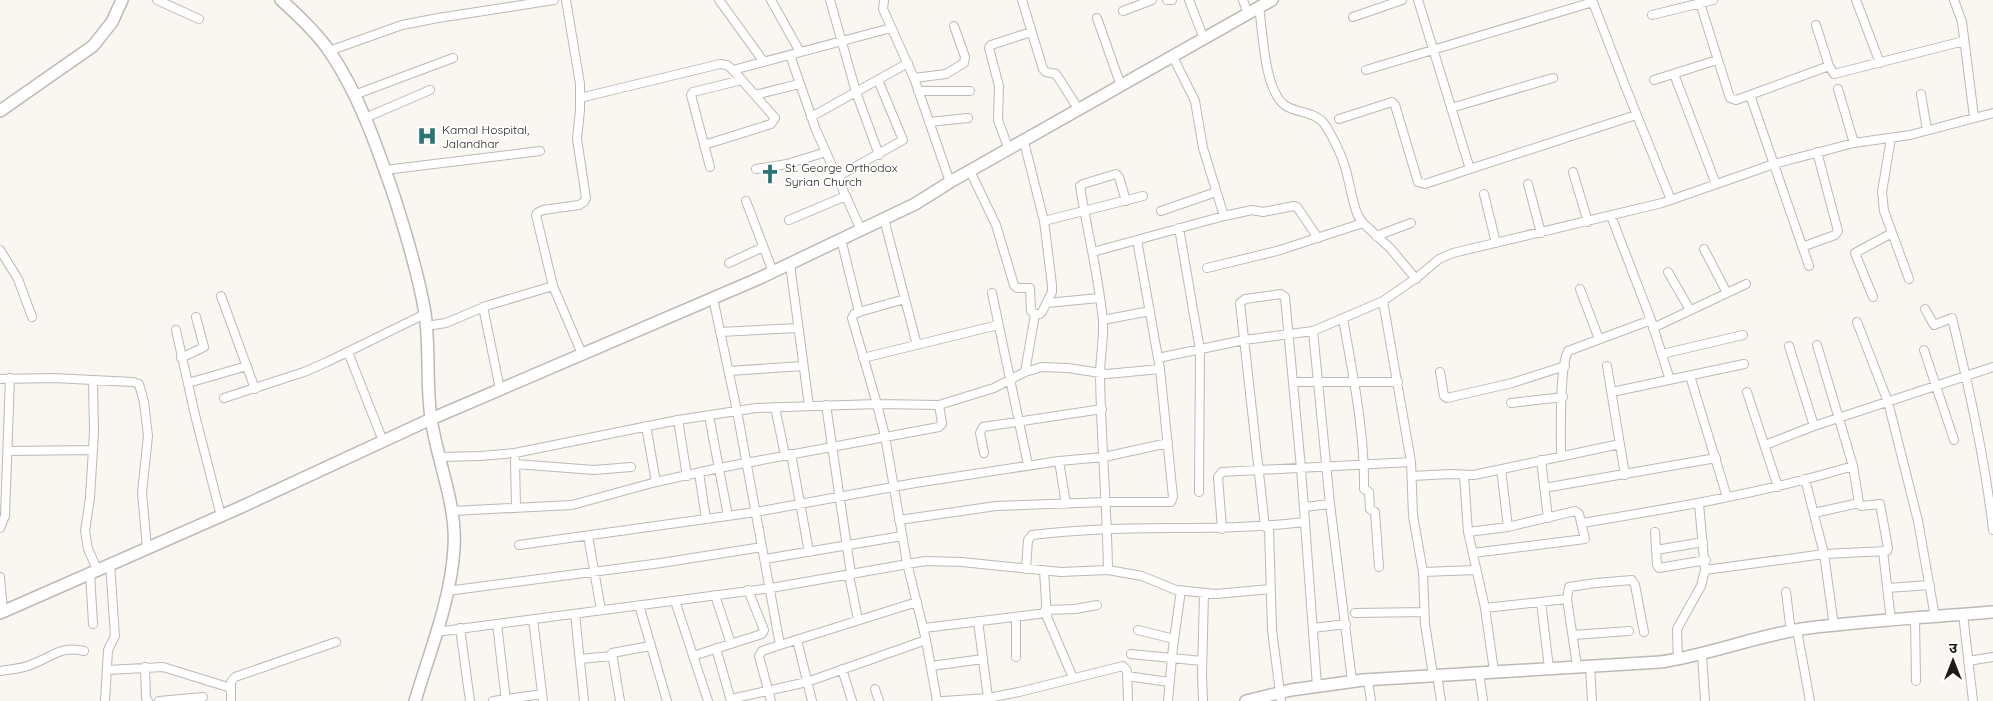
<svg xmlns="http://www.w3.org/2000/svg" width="1993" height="701" viewBox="0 0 1993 701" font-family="Quicksand,'Noto Sans Devanagari',sans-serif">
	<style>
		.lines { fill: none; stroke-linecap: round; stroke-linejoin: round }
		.street-casing { stroke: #bdb9b4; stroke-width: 10 }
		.secondary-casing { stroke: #bdb9b4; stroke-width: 14 }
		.street { stroke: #fff; stroke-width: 8 }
		.secondary { stroke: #fff; stroke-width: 11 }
		.labels { text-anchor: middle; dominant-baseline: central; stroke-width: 4; stroke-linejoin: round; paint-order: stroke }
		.poi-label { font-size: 12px; fill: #1c1b19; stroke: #fff; text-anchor: start }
	</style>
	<rect width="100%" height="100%" fill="#faf6f1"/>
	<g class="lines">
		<defs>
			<path id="street" d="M157,0l42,19
				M566,0l14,84v26l-3,29 9,59 -2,4 -5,3 -36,5 -6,3 -1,2 17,71 29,68
				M719,0l45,62
				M771,0l29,52
				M830,0l26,92 23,63
				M884,0l-1,9 31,69 36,104
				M1022,0l21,69 3,3 10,2 23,36
				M1167,0h5
				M1189,0l15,39
				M1243,0l5,14
				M1418,0l52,169 166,-54
				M1592,0l34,88 45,112
				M1856,0l24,63
				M1954,0l8,22 12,95
				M1700,3l30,95 6,2 14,-5
				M1259,7c4,25 5,85 27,99 13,8 30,5 40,20 7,12 14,25 18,38 6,17 7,35 14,52l5,7 28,26 25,30
				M1123,11l29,-11
				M1652,15l61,-15
				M1353,17l49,-17
				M1097,18l24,68
				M1816,25l13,41 5,8 130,-33
				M329,51l73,-26 36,-7 116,-18
				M790,55l26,75 45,100
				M1173,57l22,44 8,47 21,68
				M733,70l158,-42
				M1366,70l227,-68
				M1674,74l42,110
				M914,78l32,-4 18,-11 1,-6 -11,-31
				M1654,80l63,-20
				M1838,89l16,54
				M918,91h52
				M1921,94l6,36
				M354,95l99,-37
				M755,95l44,-11
				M580,98l140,-34 7,1 6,5 42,48 -4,6 -67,21
				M1451,108l102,-30
				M811,117l97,-54
				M365,118l65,-28
				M1339,119l53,-17 3,3 23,77 7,2 45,-15
				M929,122l39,-4
				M1891,138l-9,54 2,19 25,68
				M1024,142l20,79 8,64v7l-10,20 -2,2h-5l-10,58
				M1009,150l-11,-30 1,-34 -10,-38 2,-3 40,-13
				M710,167l-19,-72 2,-3 49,-12
				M756,169l31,-5 39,-12
				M385,170l155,-19
				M970,171l26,54 18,60 3,3h13l1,23 4,3
				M1573,172l15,50
				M837,177l66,-37 -25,-60
				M1528,184l13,49
				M1484,194l12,49
				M746,201l27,71
				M1161,211l55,-19
				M1611,216l40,104 19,60
				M884,219l33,126
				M789,220l57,-24
				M1044,221l99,-25
				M1179,228l21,122 -1,142
				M1376,236l35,-13
				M841,239l18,73
				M1802,247l33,-12 3,-4 -21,-79
				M1704,249l23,44
				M0,250l18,29 14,38
				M1093,252l131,-36 28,-6 11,2 31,-6 3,1 21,31
				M729,263l34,-16
				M790,264l19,142
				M1809,266l-59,-171 79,-29
				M1207,268l70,-17 86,-28
				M1668,272l22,38
				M1580,289l19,50
				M992,293l36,172
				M221,296l34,93
				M1873,297l-18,-44 37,-20
				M713,298l24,113 43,234 137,-43
				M905,299l-46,13 -5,2 -2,4 25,86 8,32 22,127 19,77 11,61
				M1383,301l28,161 2,54 10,56 2,52 8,51
				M1047,303l52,-5
				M483,307l17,82
				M1925,309l9,16 18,-7c17,70 33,141 41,212
				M1343,319c10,56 22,114 21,170l5,3 1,17 5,3 4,55
				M1103,320l47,-9
				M1857,322l31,80 30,119 17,96
				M426,326l20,-3 40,-17 67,-20
				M1653,328l93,-44
				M176,330l19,85 26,101
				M1313,331l17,173 22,177
				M720,332l78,-4
				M1789,346l25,80
				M1924,350l30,90
				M348,352l35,89
				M1662,354l81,-19
				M181,358l23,-11 -8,-30
				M863,358l135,-33
				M1158,358l86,-18 69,-9 70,-30 36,-25 20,-17 14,-6 209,-50 112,-39 80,-21 56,-8 83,-22
				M1607,366l18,109
				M729,371l74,-5
				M1440,372l4,24 3,2 65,-15 53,-17
				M1690,376l37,121
				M0,379l53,-1 80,4 6,2 5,18 4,34 -6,57 5,55
				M93,380l1,52 -4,66 -5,33 3,18 9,20
				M1294,382h104
				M188,383l59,-17
				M1612,392l132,-28
				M1747,392l31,95
				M224,398l80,-26 23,-10 98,-48
				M1511,403l52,-6
				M826,405l25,169
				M775,407l10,48
				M709,416l19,100
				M678,420l9,56
				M646,426l10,56
				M1765,445l49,-19 179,-59
				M9,451l84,-1
				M984,453l-4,-20 3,-6 119,-18
				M791,454l18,98
				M1561,455c0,-22 -2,-87 7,-104l83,-31
				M440,457l40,-1 35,-3 163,-33 78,-12 121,-4 62,1 55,-17 31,-16 17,-5 26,1 39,6 53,-5
				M515,460l1,48
				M1541,460l7,58
				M1059,461l7,43
				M516,464l78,6 37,-3
				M1501,469l7,58
				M699,473l7,46
				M1464,475l4,57 17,76 9,63
				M1412,476l39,-2 23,1 146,-31
				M1805,479l19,75 10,72
				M1544,488l172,-30
				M1304,507l26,-3
				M452,511l120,-6 84,-23 63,-14 220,-41 3,-3 -3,-19
				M1814,513l45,-10 -6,-37 -36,-121
				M899,520l97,-14 110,-4h65l2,-5 -13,-128 -23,-129
				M1582,523c91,-15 182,-30 271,-57
				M1265,527l-25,-224 5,-4 36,-5 4,3 16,171 16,218
				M1269,527l3,103 9,71
				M0,528l5,-12 5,-138
				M1222,529l-4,-52 4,-5 189,-10
				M1468,532l40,-5 67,-16 4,3 6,25 -112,14
				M1655,532l2,33 2,3 47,-8
				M588,536l13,74
				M519,545l237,-33 159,-29 144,-22 45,-4 64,-14
				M1656,550l47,-8
				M1883,551l8,70
				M765,559l137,-23
				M1026,569l2,-29 4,-5c90,-12 182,-2 273,-13
				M1108,570l34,6 34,14 40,4 54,-5
				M1705,570l119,-16 63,-3 1,-3 -8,-44 -19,2 -2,-3
				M1044,571l3,46 26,61
				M1423,572l53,-2
				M90,573l3,51
				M849,575l9,45
				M0,577l3,34
				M1887,588l43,-3
				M447,591l214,-28 101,-16
				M1786,592l5,40
				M715,595l16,49
				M675,601l33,100
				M1541,602l8,66
				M639,605l28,96
				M1485,608l82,-9
				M1045,610l30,-1 22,-4
				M1355,613l69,-1
				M575,614l9,87
				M1963,614l10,87
				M1016,617v40
				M533,619l10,82
				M1915,619l1,62
				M978,621l10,77
				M497,624l9,77
				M460,628l10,73
				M924,628l122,-15
				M1313,628l33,-4
				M1138,630l36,9
				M1797,630l13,71
				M436,632l335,-44 154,-27 37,1 99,10 47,-2c-1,-65 -7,-130 -8,-195 0,-18 4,-35 3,-53 -4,-46 -16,-91 -23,-136l3,-2 33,-10 3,3 7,24
				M1573,635l56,-4
				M797,640l15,61
				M716,648l15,53
				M1131,654l71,7
				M1702,655l3,46
				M693,656l69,-22 2,-4 -16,-40
				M580,659l32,-3
				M1678,660l-1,-31 24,-43 4,-16 -6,-66
				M1968,661l25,-4
				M931,666l52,-7
				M1577,666l-10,-67 2,-12 27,-4 36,-3 3,5 9,47
				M1590,666l2,35
				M145,667l1,31 2,3
				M842,669l10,32
				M107,670l56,-3 68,21
				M0,671c12,-2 24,-2 35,-8 20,-8 26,-17 49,-12
				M1479,672l4,29
				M1437,675l4,26
				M1127,676l42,6
				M1368,680l3,21
				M875,689l4,12
				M731,699l76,-17 119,-42
				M105,701l3,-51 7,-14 -5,-72
				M159,701l44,-4
				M231,701v-19l4,-5 101,-35
				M493,701l49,-7
				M620,701l-8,-48 38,-7
				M771,701l-12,-45 3,-5 18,-6
				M943,701l45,-3 31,-6 104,-26 4,5 1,30
				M1168,701l5,-54 8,-57
				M1203,701l-1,-27 2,-81"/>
			<path id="secondary" d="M281,0c18,16 35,32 49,52 29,43 46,92 63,141 13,40 25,79 32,120 5,35 1,71 6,105 6,43 26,86 23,130 -3,52 -24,103 -39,153
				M0,111l93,-65 19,-24 10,-22
				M0,613l239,-105 192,-89 329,-141 155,-74 35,-22 322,-182
				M1246,701l45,-11 72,-10 297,-18c50,-7 97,-27 148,-34 61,-8 123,-11 185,-16"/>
		</defs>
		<use href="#street" class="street-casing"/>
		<use href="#secondary" class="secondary-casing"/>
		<use href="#street" class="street"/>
		<use href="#secondary" class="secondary"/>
	</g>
	<defs>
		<symbol id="hospital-bare" viewBox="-9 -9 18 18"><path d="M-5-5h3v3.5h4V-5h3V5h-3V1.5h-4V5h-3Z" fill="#2a7478" stroke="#fff" stroke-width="2.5" paint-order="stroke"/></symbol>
		<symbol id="church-bare" viewBox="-9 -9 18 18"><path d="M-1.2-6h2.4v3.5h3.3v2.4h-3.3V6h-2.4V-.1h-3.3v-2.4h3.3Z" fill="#2a7478" stroke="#fff" stroke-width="2.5" paint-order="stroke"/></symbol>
	</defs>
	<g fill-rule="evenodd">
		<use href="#hospital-bare" x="413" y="122" width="28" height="28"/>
		<use href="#church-bare" x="756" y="160" width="28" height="28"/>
	</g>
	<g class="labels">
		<g class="poi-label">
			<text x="442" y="129">Kamal Hospital,<tspan x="442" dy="14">Jalandhar</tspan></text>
			<text x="785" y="167">St. George Orthodox<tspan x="785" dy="14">Syrian Church</tspan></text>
		</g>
	</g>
	<g transform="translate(1953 661)" stroke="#ffffff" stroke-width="4" paint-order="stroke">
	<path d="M0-4L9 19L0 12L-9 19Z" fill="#1c1b19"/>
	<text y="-8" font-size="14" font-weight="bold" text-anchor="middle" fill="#1c1b19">उ</text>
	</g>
</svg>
